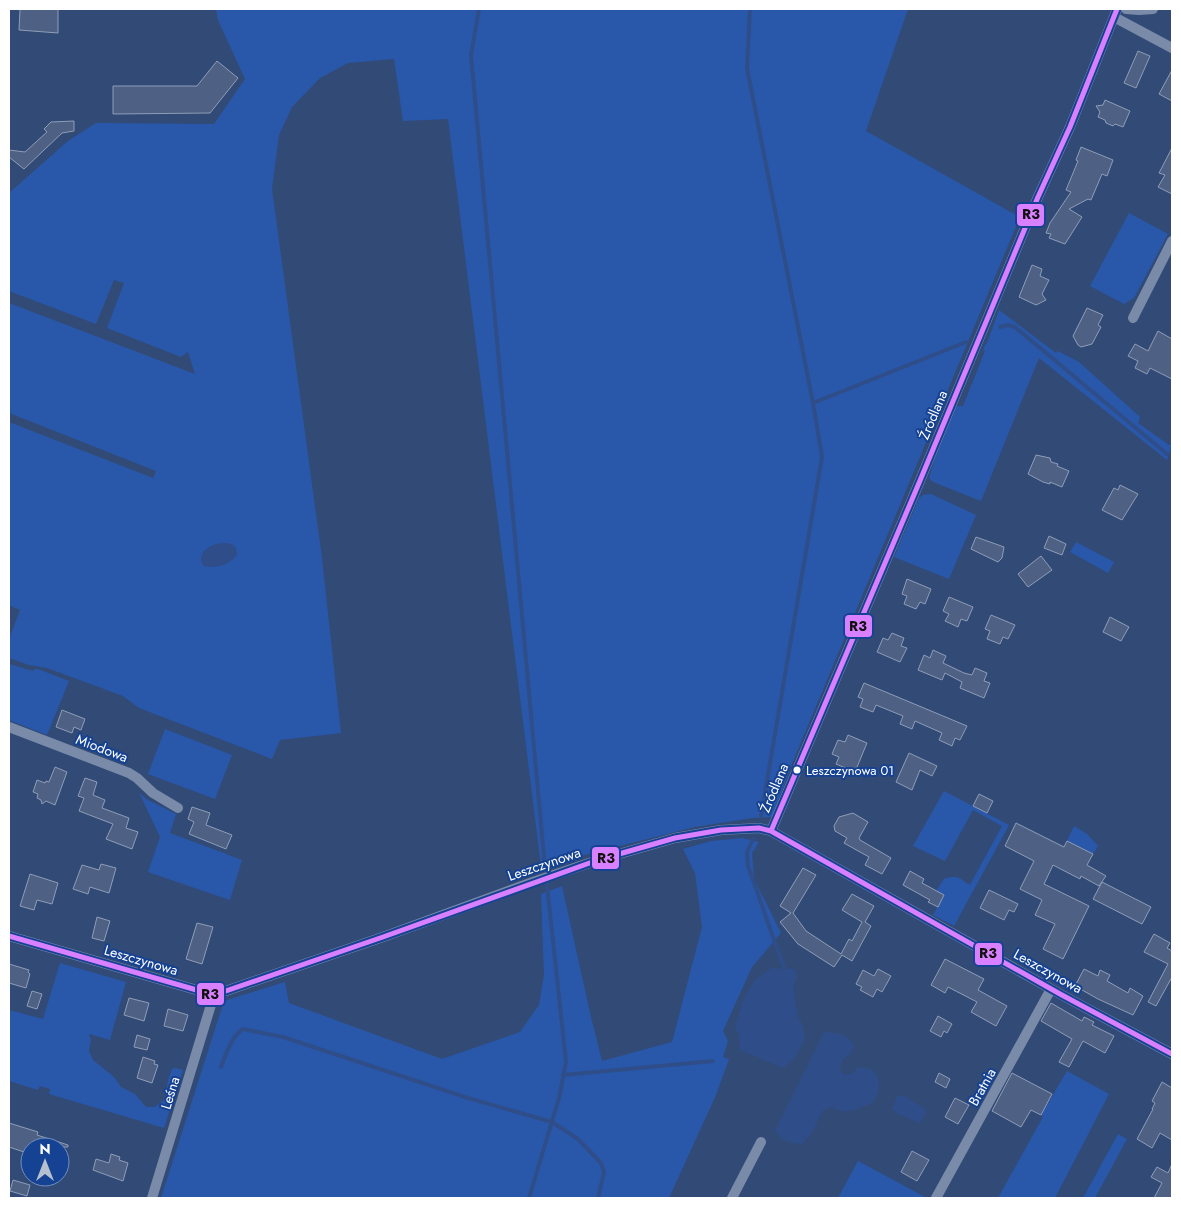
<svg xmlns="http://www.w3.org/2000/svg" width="1181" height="1207" viewBox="0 0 1181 1207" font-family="Jost,sans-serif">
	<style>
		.green { fill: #2958aa }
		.water { fill: #2f4e89 }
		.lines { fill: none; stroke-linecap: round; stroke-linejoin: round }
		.stream { stroke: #2f4e89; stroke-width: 4 }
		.building { fill: #4e6184; stroke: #8f9db7 }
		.street { stroke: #7a8ba9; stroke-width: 10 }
		.bus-1-casing { stroke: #154293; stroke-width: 9 }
		.bus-1 { stroke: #d880ff; stroke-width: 5 }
		.bus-dot { fill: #fff; stroke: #154293; stroke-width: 2 }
		.labels { text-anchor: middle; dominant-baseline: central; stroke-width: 4; stroke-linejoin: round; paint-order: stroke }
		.bus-label { font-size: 13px; fill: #fff; stroke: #154293; text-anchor: start }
		.street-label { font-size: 14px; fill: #fff; stroke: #154293 }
		.line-badge { stroke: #154293; stroke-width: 2 }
		.pale-badge-label { font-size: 14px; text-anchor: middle; font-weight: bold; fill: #111 }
	</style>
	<rect width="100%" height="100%" fill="#324a76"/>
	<path class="green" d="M216,9h692l-42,122 154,86 -228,547 -20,53 -20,1 -57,9 -154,39 -93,-747 -45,2 -9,-62 -46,4 -28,15 -28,29 -13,28 -7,54 50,369 19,175 -61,7 -8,19 -133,-51 -16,-12 -76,-28 -18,-3 -20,-7v-19l11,-29 -11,-5v-183l144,56 3,-7 -147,-58v-110l186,71 -7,-22 -7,5 -74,-29 17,-45 -10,-3 -18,44 -87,-33v-98l59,-52 28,-18 118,1 31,-45 -27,-59z
		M1129,213l39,21 -34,64 -10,6 -34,-18z
		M999,310l57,43 2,-2 21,11 61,55 -2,6 31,22 3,-1 -5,16 -128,-102 -58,143 -48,-19 -4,-4 6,-20 21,-52h7l22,-55 -2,-1 2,-5 2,-2z
		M931,494l45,21 -27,64 -55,-22 25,-59 4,-3z
		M1076,542l38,20 -6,11 -38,-21z
		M9,664l24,7 2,-2h3l31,12 -22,54 -38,-15z
		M165,729l67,26 -17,44 -67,-25z
		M944,791l65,34 -55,101 -21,-11 11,-20 -8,-4 8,-12c16,-5 15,0 26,6l32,-59 -29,-16 -28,51 -32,-15z
		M139,792l7,7 30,15 -6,19 72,27 -12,40 -82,-28 12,-35z
		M1074,826l13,8 11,12 -5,8 -26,-13z
		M742,838l17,4 -7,11 2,26 27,54 -29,34 -29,64 5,10 -5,16 6,2 -13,36 -47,103h-508l63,-197 61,-19 4,21 153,56 78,-27 19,-27 5,-30 -3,-81 21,-8 29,131 11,44 70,-19 30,-115 -7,-54 -12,-24 28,-8z
		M60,963l66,19 -16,58 -21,-6 2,6 -2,11 4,9 21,17 7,10 14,7 11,13h9l10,-8 3,-19 4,-11 3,-1 8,2 -19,58 -115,-34 1,-5 -10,-3 -2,4 -29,-9v-71l34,9z
		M1067,1071l42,23 -54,104h-57l45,-81 -2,-2z
		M1118,1134l9,5 -32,59h-12z
		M858,1161l69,37h-89z"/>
	<path class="water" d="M216,544c11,-2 22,-2 21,11 -7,10 -22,14 -33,11 -8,-10 2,-19 12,-22z
		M771,968l24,1 2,7 -4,12 5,28 6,12v13l-9,17 -12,10 -43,-18 -1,-14 -4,-9 8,-27 11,-19z
		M824,1032c15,1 22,1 30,14l-5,9 -7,5 -2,9 4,6 9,-2 5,-5c5,0 12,-1 15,3 9,8 7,24 -1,32 -3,2 -8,3 -11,4 -11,5 -19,6 -30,0l-9,4 -9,20 -11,13c-13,-1 -19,-2 -27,-13z
		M898,1095l6,1 21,13 1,5 -7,9 -21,-9 -6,-6z"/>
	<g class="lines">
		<path class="stream" d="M479,9l-8,46 73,802 22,205 -7,36 -30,100
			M750,9l-3,59 66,335 9,54 -61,359
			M1000,327l8,-2 7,2 152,127
			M813,403l153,-61
			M753,839l-6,13 1,14 36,102
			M221,1067c5,-13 10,-30 22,-38l40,8 185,61 84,24 26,17 23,24 3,9 -6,26
			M563,1075l150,-14"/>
	</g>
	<path class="building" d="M20,9h38v24l-39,-3z
		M1138,51l12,5 -14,32 -12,-5z
		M217,61l21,17 -28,35 -97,1v-28h84z
		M1172,70v31l-13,-7z
		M1105,100l25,11 -7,16 -8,-3 -2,2 -7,-3 -1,-3 -7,-3 2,-5 -4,-6 7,-1z
		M74,121v10l-12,2 -38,36 -15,-12v-7l16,2 22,-20 -3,-3 7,-7z
		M1081,147l32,13 -6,16 -5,-2 -11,26 -3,-1 -19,10 13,8 -17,27 -16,-6 2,-4 -5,-1 4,-10 21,-31 -5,-2 12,-29 -2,-1z
		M1172,148v46l-14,-7 7,-12 -6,-2z
		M1032,265l10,4 -2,7 9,4 -7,14 4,6 -10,5 -17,-8z
		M1087,308l16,7 -5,10 3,2 -9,17 -11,3 -3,-2 -5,-9z
		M1158,331l14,8v40l-22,-11 -3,6 -12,-6 3,-7 -10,-5 7,-12 13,7z
		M1036,455l14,3 1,4 7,2 -1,2 12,5 -7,16 -12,-5v2l-7,-2 -15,-8z
		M1120,485l18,9 -16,26 -20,-10 12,-22 4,2z
		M1049,536l17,8 -4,11 -18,-7z
		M976,537l28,10 -2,11 -4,4 -27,-13z
		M1041,556l11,14 -24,17 -10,-13z
		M907,579l24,10 -6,15 -5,-2 -4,7 -12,-5 3,-8 -5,-2z
		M949,597l24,10 -6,14 -6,-2 -3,8 -13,-6 4,-7 -6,-3z
		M991,615l24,10 -7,14 -5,-2 -3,7 -13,-5 3,-8 -5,-2z
		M1110,617l19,10 -8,14 -18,-9z
		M892,633l12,5 -3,8 6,2 -7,14 -23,-10 6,-14 5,2z
		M933,650l13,6 -3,7 21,10 8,2 3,-7 12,5 -3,8 6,2 -6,15 -24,-10 2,-6 -17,-9 -3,7 -24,-10 6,-15 6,3z
		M864,683l103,43 -7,14 -5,-2 -3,8 -13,-6 3,-7 -27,-12 -3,8 -12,-5 3,-8 -27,-11 -3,7 -13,-5 3,-8 -5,-2z
		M62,710l23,9 -4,11 -7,-3 -2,6 -16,-6z
		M848,735l19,8 -12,29 -19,-8 3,-7 -7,-3 6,-14 7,2z
		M909,753l28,13 -5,10 -12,-6 -8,20 -16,-8z
		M55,767l12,5 -12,33 -9,-4 -4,3 -1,-4 -4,-2 1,-4 -5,-2 4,-12 8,3 1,-2 3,1z
		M85,778l12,4 -4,13 12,5 -3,8 27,10 -3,10 12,4 -6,17 -26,-10 7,-15 -34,-13 5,-13 -6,-2z
		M979,794l14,7 -6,12 -14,-7z
		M192,807l18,6 -4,12 26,10 -6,14 -37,-15 5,-12 -6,-3z
		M853,813l15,9 -9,16 1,2 31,18 -9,16 -17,-9 4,-8 -25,-14 3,-5 -12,-7 -1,-5 5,-9z
		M1016,823l48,24 3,-6 26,13 -6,11 19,11 -7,10 -18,-10 -1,3 -27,-14 -9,19 45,22 -26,53 -20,-10 12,-25 -20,-9 7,-15 -22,-11 14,-28 -29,-15z
		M101,864l15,4 -7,25 -19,-6 -2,7 -15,-5 9,-24 17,5z
		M803,868l13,7 -23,38 13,18 35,23 8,-15 3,2 10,-19 -20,-12 10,-16 22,12 -9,16 6,4 -19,35 -10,-6 -8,12 -36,-23 -18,-22 11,-9 -11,-7z
		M910,871l14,8 -2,4 22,12 -6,12 -10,-5 2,-2 -27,-15z
		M30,874l28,9 -6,21 -15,-4 -3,10 -14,-4z
		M1102,882l49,25 -9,17 -49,-25z
		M989,890l29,14 -4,8 -5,-2 -5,10 -24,-12z
		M97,917l13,4 -6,20 -12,-3z
		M197,923l16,4 -11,37 -16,-5z
		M1154,934l16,9 -3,5 5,3v26l-16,29 -8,-4 20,-38 -24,-12z
		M945,959l39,20 -6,11 29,16 -11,20 -25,-14 6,-10 -29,-15 -3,6 -14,-8z
		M9,964l20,6 -1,2 2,2 -4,14 -17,-5z
		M878,969l13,7 -9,16 -5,-3 -4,8 -13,-7 2,-3 -6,-3 7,-14 11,6z
		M1084,969l14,7 2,-6 10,5 -3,6 21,12 2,-5 13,8 -10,19 -35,-16 -23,-13z
		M32,991l10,3 -5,15 -10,-3z
		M129,998l20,5 -5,18 -20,-6z
		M1051,1003l31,18 2,-4 10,5 -2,3 22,11 -9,17 -22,-12 -14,26 -10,-5 13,-23 -31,-18z
		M168,1009l20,6 -5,16 -19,-5z
		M938,1016l14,8 -5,9 -3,-2 -3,6 -11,-6z
		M137,1035l13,4 -3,11 -13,-3z
		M143,1057l12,4 -1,3 4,1 -6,18 -15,-5z
		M939,1073l11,6 -4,9 -11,-6z
		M1012,1073l40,21 -11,21 -10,-5 -10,17 -29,-16z
		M1162,1082l10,6v52l-12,-7 -8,15 -15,-9 16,-30h-1l3,-6 -3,-2z
		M955,1098l14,7 -11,19 -13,-7z
		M9,1123l29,9 -1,3 31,10v2h-38v7l-21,-7z
		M912,1151l17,9 -12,21 -16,-9z
		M111,1154l9,3 -1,3 9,3 -5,18 -30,-11 3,-11 13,4z
		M1172,1164v34h-18l8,-15 -11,-6 6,-10 11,6z
		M13,1180l17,5 -3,11 -17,-5z"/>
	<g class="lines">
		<path class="street" d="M1126,9l13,1 14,-1
			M1114,17l58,31
			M1133,318l39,-77
			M9,727l120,46 8,5 16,15 25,15
			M771,831l148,-348 119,-286 32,-70 47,-118
			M9,936l205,59 169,-58 150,-55 65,-22 77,-22 46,-8 38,-2 12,3 289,163 112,60
			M152,1198l62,-203
			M732,1198l29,-56
			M936,1198l115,-209"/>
		<defs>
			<path id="bus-1" d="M771,831l148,-348 119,-286 32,-70 47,-118
				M9,936l205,59 169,-58 215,-77 77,-22 46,-8 38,-2 12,3 289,163 112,60"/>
		</defs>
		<use href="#bus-1" class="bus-1-casing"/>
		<use href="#bus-1" class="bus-1"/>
	</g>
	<circle class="bus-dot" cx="797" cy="770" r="4.5"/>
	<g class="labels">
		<g class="bus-label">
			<text x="806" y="770">Leszczynowa 01</text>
		</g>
		<g class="street-label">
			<text transform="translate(933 415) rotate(-67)">Źródlana</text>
			<text transform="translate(102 748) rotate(21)">Miodowa</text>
			<text transform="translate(774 788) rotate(-67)">Źródlana</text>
			<text transform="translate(544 864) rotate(-19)">Leszczynowa</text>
			<text transform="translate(141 960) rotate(16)">Leszczynowa</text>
			<text transform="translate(1048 971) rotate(29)">Leszczynowa</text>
			<text transform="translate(982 1087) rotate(-61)">Bratnia</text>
			<text transform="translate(170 1093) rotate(-73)">Leśna</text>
		</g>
	</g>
	<g class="line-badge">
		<rect x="1016" y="203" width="29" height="24" rx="5" fill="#d880ff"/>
		<rect x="844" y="614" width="29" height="24" rx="5" fill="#d880ff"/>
		<rect x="591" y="846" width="29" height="24" rx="5" fill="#d880ff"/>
		<rect x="974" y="942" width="29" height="24" rx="5" fill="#d880ff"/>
		<rect x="196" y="982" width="29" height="24" rx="5" fill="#d880ff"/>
	</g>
	<g class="pale-badge-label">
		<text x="1031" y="219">R3</text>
		<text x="858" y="631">R3</text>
		<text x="606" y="863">R3</text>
		<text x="988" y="958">R3</text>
		<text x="210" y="999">R3</text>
	</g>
	<rect width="1181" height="1207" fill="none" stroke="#ffffff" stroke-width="20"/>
	<g transform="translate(45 1162)"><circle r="24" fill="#154293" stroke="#738ebe"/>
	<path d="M0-4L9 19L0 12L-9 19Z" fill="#b7c0cf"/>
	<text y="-8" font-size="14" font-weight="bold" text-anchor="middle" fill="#ffffff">N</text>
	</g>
</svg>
